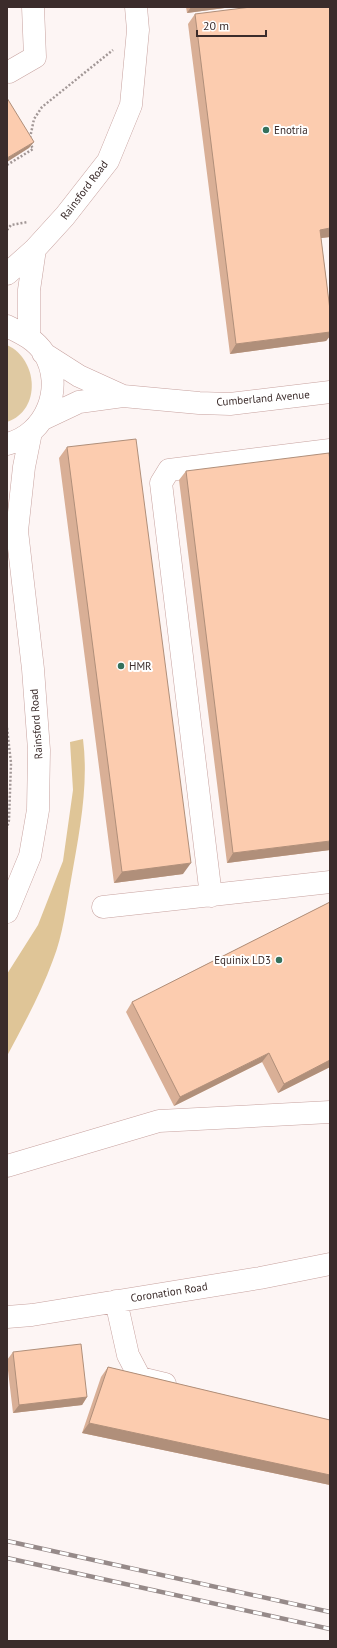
<svg xmlns="http://www.w3.org/2000/svg" width="337" height="1648" viewBox="0 0 337 1648" font-family="'PT Sans',sans-serif">
	<style>
		.green { fill: #dfc9a2 }
		.forest { fill: #dfc597 }
		.lines { fill: none; stroke-linecap: round; stroke-linejoin: round }
		.minor-casing { stroke: #c7a29f; stroke-width: 23 }
		.path { stroke: #a29796; stroke-width: 2.5; stroke-dasharray: 2 2; stroke-linecap: butt }
		.minor { stroke: #fff; stroke-width: 22 }
		.rail-casing { stroke: #968a89; stroke-width: 4.5 }
		.rail { stroke: #fff; stroke-width: 3; stroke-dasharray: 9; stroke-linecap: butt }
		.wall { fill: #d9af96 }
		.shaded-wall { fill: #b08f7a }
		.building { fill: #fcccaf; stroke: #b08f7a }
		.poi-dot { fill: #35715c; stroke: #fff; stroke-width: 1.5 }
		.labels { text-anchor: middle; dominant-baseline: central; stroke-width: 4; stroke-linejoin: round; paint-order: stroke }
		.poi-label { font-size: 11px; fill: #3b2c2b; stroke: #fff; text-anchor: start }
		.street-label { font-size: 11px; fill: #3b2c2b; stroke: #fff }
	</style>
	<rect width="100%" height="100%" fill="#fdf5f4"/>
	<path class="green" d="M7,345c31,14 35,65 0,77z"/>
	<path class="forest" d="M83,739c6,47 -4,95 -12,141 -5,27 -8,55 -18,80 -12,33 -29,64 -46,96v-82l31,-49 25,-64 10,-71 -3,-48z"/>
	<g class="lines">
		<defs>
			<path id="minor" d="M9,72l26,-15 -2,-50
				M7,274l28,-25 30,-33 43,-55 23,-56 7,-75 -2,-23
				M7,326c14,7 28,13 37,27 21,34 2,82 -37,91
				M29,337v-47l6,-41
				M43,353l36,23 44,20
				M43,419l36,-17 44,-6 76,7 31,1 100,-12
				M211,896l-50,-413 8,-13 161,-20
				M103,907l227,-25
				M7,912l23,-56 8,-46 1,-60 -6,-81 -16,-138 7,-64 7,-35
				M7,1166l152,-45 171,-9
				M116,1301l12,54 12,23 25,6
				M7,1317l25,-2 228,-37 70,-14"/>
		</defs>
		<use href="#minor" class="minor-casing"/>
		<path class="path" d="M30,138l4,-19 8,-12 71,-57
			M7,165l26,-16 -3,-6
			M7,230l4,-5 17,-3
			M7,728l4,35 -2,57 -2,8"/>
		<use href="#minor" class="minor"/>
		<defs>
			<path id="rail" d="M7,1541l323,71
				M7,1558l323,71"/>
		</defs>
		<use href="#rail" class="rail-casing"/>
		<use href="#rail" class="rail"/>
	</g>
	<path class="wall" d="M186,7h46l-45,6z
		M195,14l135,223 -9,1 9,72v26l-4,5 -96,13 -42,-330z
		M67,447l116,427 -69,9 -55,-425z
		M186,471l144,379 -103,13 -48,-383z
		M330,902v165l-52,26 -16,-31 -88,44 -48,-94 6,-10z
		M13,1352l74,45 -5,8 -69,8 -6,-51v-2z
		M108,1367l222,53v65l-248,-52 19,-56z"/>
	<path class="shaded-wall" d="M191,7h41l-45,6z
		M34,142l-5,6 -22,14v-4z
		M330,228v9l-17,2 7,-9z
		M330,332v4l-4,5 -96,13 6,-10z
		M330,841v9l-103,13 6,-10z
		M191,863l-8,11 -69,9 8,-11z
		M269,1053l-7,9 -88,44 6,-9z
		M330,1060v7l-52,26 6,-9z
		M87,1397l-5,8 -69,8 6,-8z
		M89,1423l241,52v10l-248,-52z"/>
	<path class="building" d="M251,7h79v221l-10,2 10,80v22l-94,12 -41,-330z
		M7,98l27,44 -27,16z
		M136,439l55,424 -69,9 -55,-425z
		M329,453l1,8v380l-97,12 -47,-382z
		M330,902v158l-46,24 -15,-31 -89,44 -48,-95z
		M81,1344l6,53 -68,8 -6,-53z
		M108,1367l222,53v55l-241,-52z"/>
	<g class="poi-dot">
		<circle cx="266" cy="130" r="4"/>
		<circle cx="121" cy="666" r="4"/>
		<circle cx="279" cy="960" r="4"/>
	</g>
	<g class="labels">
		<g class="poi-label">
			<text x="274" y="130">Enotria</text>
			<text x="129" y="666">HMR</text>
			<text x="271" y="960" text-anchor="end">Equinix LD3</text>
		</g>
		<g class="street-label">
			<text transform="translate(84 190) rotate(-53)">Rainsford Road</text>
			<text transform="translate(263 398) rotate(-5)">Cumberland Avenue</text>
			<text transform="translate(36 724) rotate(-94)">Rainsford Road</text>
			<text transform="translate(169 1292) rotate(-9)">Coronation Road</text>
		</g>
	</g>
	<rect width="337" height="1648" fill="none" stroke="#3b2c2b" stroke-width="16"/>
	<path d="M197 30v6h69v-6" fill="none" stroke="#3b2c2b" stroke-width="2"/>
	<text x="203" y="30" font-size="12" fill="#3b2c2b" stroke="#ffffff" stroke-width="3" paint-order="stroke">20 m</text>
</svg>
